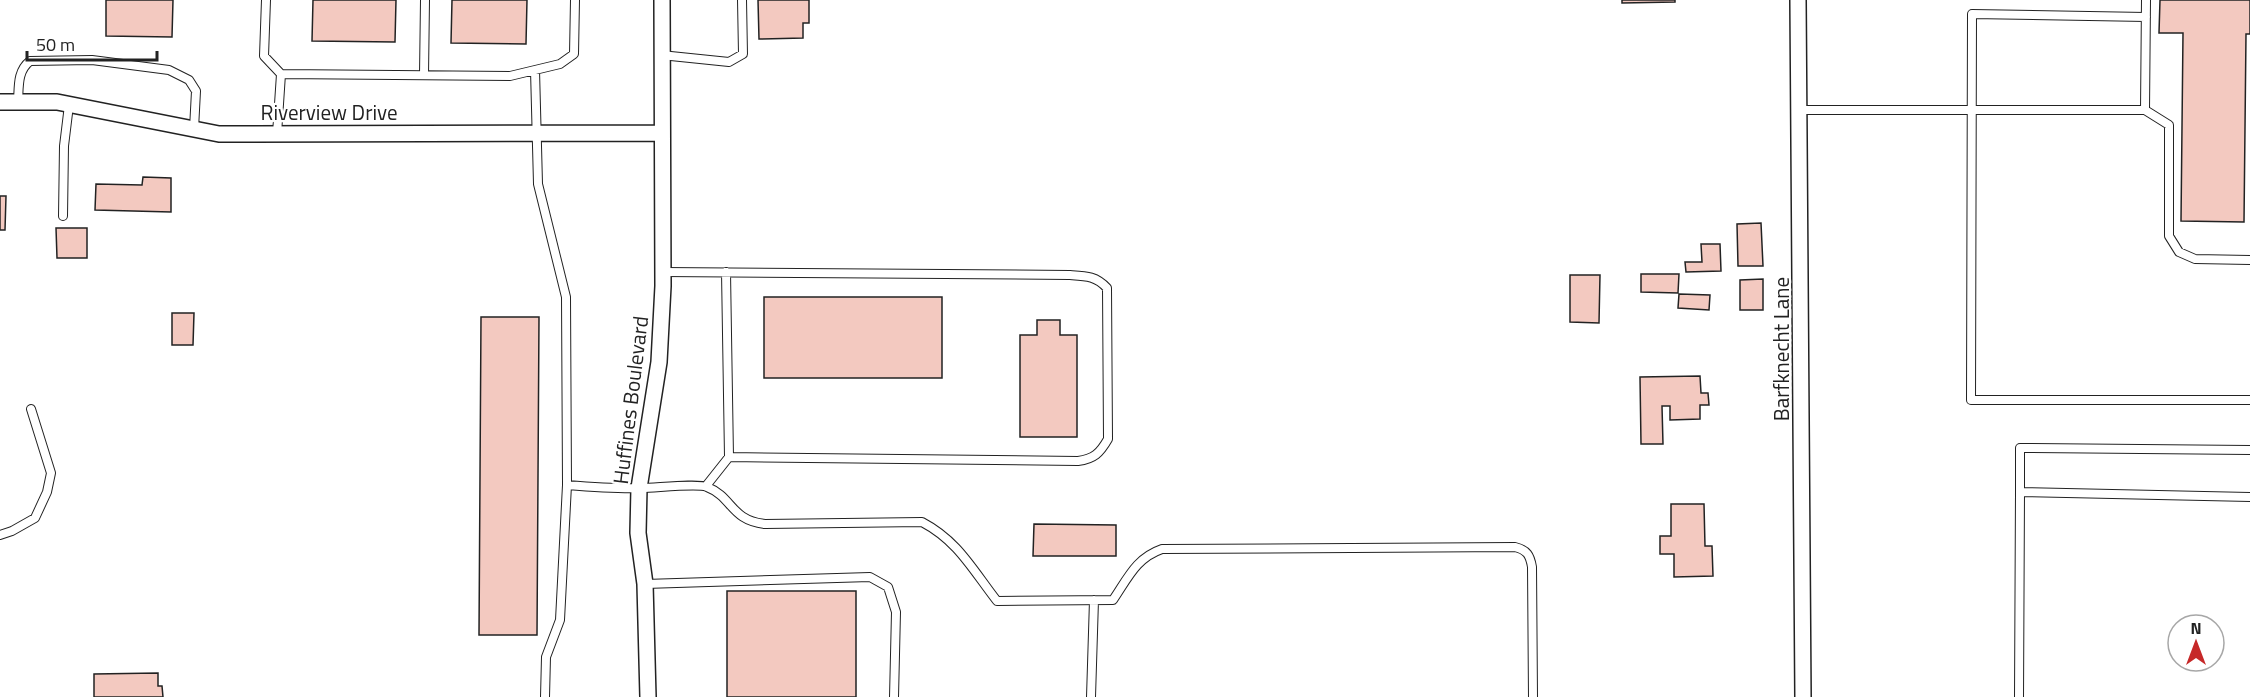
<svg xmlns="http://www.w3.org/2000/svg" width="2250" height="697" viewBox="0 0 2250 697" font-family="'Titillium Web',sans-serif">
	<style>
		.building { fill: #f3c9c0; stroke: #222; stroke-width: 1.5 }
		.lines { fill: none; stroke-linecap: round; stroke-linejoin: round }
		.service-casing { stroke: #222; stroke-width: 10 }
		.minor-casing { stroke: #222; stroke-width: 18 }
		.service { stroke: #fff; stroke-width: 8 }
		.minor { stroke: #fff; stroke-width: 15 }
		.labels { text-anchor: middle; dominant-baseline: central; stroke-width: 4.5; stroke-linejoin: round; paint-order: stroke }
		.street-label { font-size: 21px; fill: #222; stroke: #fff }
	</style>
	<rect width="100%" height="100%" fill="#fff"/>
	<path class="building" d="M106,0h67l-1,37 -66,-1z
		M313,0h83l-1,42 -83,-1z
		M452,0h75l-1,44 -75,-1z
		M758,0h51v23h-6v15l-44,1z
		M1622,0h53v2l-53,1z
		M2160,0h90v34h-4l-2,188 -63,-1 2,-188h-24z
		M143,177l28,1v34l-76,-2 1,-26 46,1z
		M0,196h6l-1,34h-5z
		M1761,223l2,43h-25l-1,-42z
		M56,228h31v30h-30z
		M1701,244h19l1,27 -35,1 -1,-10h17z
		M1641,274h38l-1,19 -37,-1z
		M1570,275h30l-1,48 -29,-1z
		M1763,279v31h-23v-30z
		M1679,294l31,1 -1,15 -31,-2z
		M764,297h178v81h-178z
		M172,313h22l-1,32h-21z
		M481,317h58l-2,318h-58z
		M1037,320h23v15h17v102h-57v-102h17z
		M1700,376l1,17h7l1,12h-9v14l-30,1v-14h-8l1,38h-22l-1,-67z
		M1671,504h33l1,42h7l1,30 -39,1v-23h-14v-18h11z
		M1034,524l82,1v31h-83z
		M727,591h129v106h-129z
		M158,673v13h4l1,11h-69v-23z"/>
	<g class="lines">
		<defs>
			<path id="service" d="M266,0l-2,56 17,18 -4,60
				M2146,17l-174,-3 -1,386h279
				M661,55l68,7 14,-8 -1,-54
				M535,70l3,114 28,113 1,188 -7,135 -14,37 -1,40
				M281,74l229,2 50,-12 14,-10 1,-54
				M424,75l1,-75
				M18,102c1,-15 -1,-31 12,-41l62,-1 77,10 20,10 7,11 -2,38
				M1799,110h346l1,-110
				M2145,110l24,15v111l10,16 16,7 55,1
				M63,216l1,-70 5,-41
				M663,272l407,3c16,1 26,1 37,13l1,151c-8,14 -14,20 -30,22l-349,-4 -23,29
				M726,272l3,185
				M567,485c25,2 50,4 75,3 13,0 56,-5 65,-1 26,10 23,33 58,37l157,-2c36,19 50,47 75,79l116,-1c15,-22 23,-42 49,-51l353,-2c12,3 15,8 17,20l1,130
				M2020,492v-44l230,2
				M0,535l12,-4 23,-13 12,-26 4,-19 -20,-64
				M645,584l225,-7 18,10 8,25 -2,85
				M1091,697l3,-97
				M2019,697l1,-205 230,5"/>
			<path id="minor" d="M1798,0l5,697
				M0,102h57l162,32 442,-1
				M648,697l-3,-113 -7,-51 1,-45 20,-126 4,-76 -1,-286"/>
		</defs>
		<use href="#service" class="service-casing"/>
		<use href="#minor" class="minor-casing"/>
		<use href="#service" class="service"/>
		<use href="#minor" class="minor"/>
	</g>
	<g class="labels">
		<g class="street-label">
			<text x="329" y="112">Riverview Drive</text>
			<text transform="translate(1781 349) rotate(-90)">Barfknecht Lane</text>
			<text transform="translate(630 400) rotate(-83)">Huffines Boulevard</text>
		</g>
	</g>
	<g transform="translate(2196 643)"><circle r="28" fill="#ffffff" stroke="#a7a7a7" stroke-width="1.5"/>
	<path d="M0-4.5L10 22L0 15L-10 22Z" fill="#c62828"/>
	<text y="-9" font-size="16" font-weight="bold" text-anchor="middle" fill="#222222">N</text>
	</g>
	<path d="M27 51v9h130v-9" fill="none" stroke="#222222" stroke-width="3"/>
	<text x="36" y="51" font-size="18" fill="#222222" stroke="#ffffff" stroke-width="4.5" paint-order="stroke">50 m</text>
</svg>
